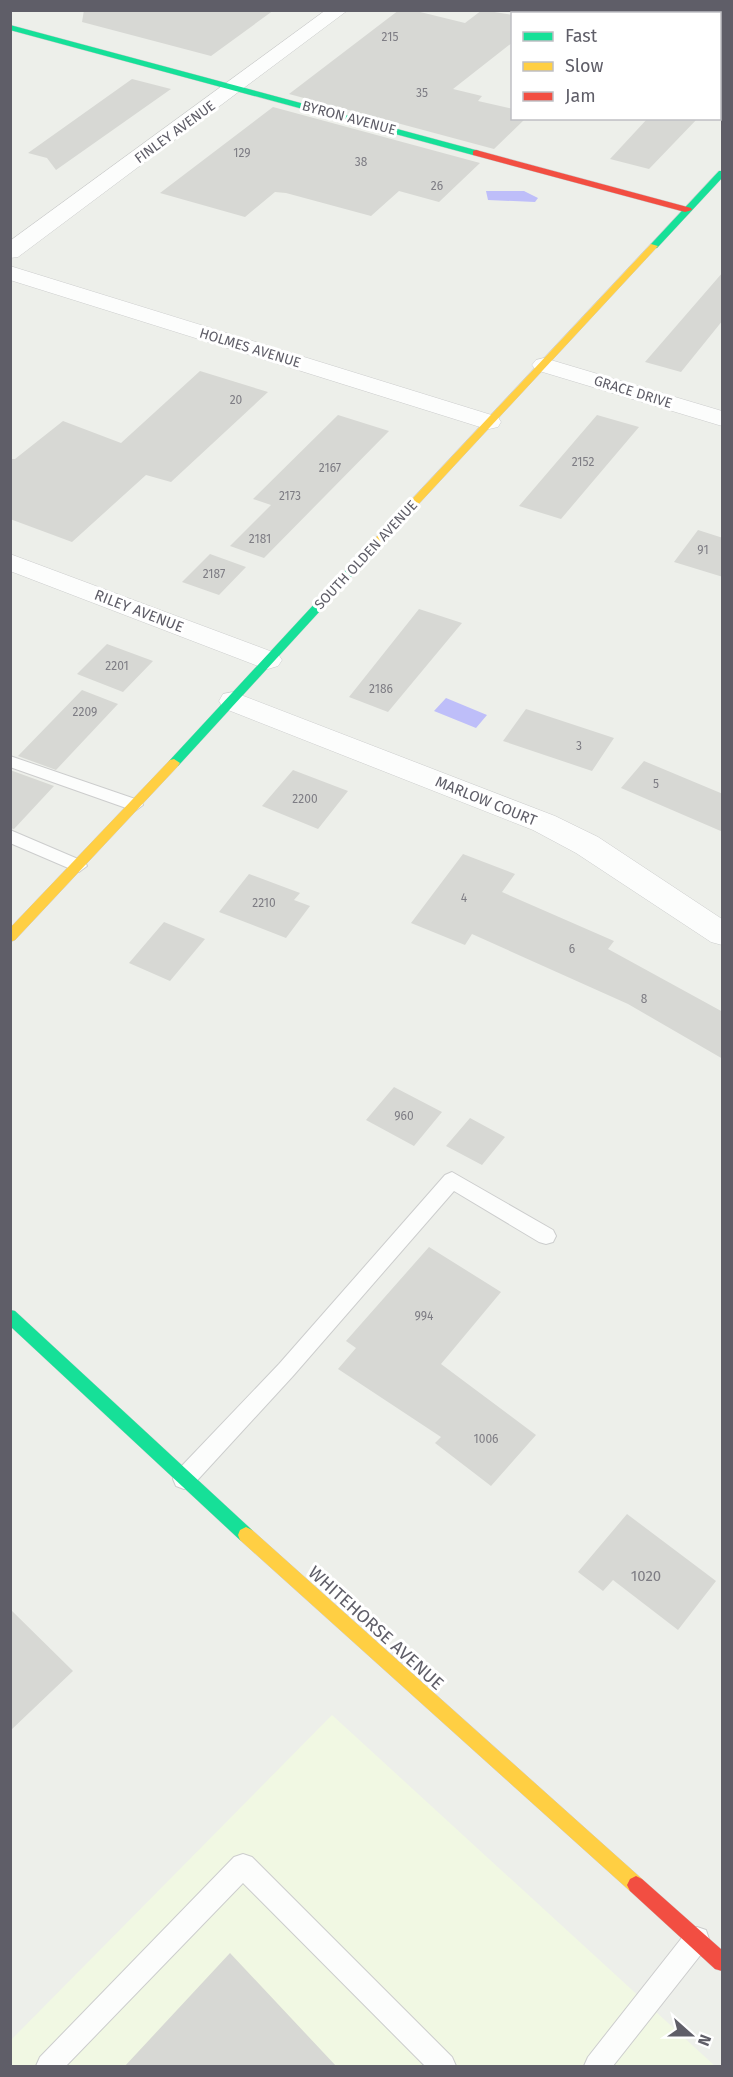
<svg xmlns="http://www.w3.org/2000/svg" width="733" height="2077" viewBox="0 0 733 2077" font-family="'Fira Sans',sans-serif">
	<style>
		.commercial { fill: #f1f8e3 }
		.water { fill: #bebef9 }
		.building { fill: #d7d8d4 }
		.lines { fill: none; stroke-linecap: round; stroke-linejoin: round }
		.lane-casing { stroke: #cccdcd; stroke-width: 2 }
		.street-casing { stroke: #cccdcd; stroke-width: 1 }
		.fast-casing { stroke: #cdcdce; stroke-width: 1 }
		.slow-casing { stroke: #cdcdce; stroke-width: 1 }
		.jam-casing { stroke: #cdcdce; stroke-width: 1 }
		.lane { fill: #fcfdfc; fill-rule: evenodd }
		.street { fill: #fcfdfc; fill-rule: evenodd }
		.fast { fill: #16e098; fill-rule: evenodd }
		.slow { fill: #ffcf43; fill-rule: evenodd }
		.jam { fill: #f24e42; fill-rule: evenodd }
		.labels { text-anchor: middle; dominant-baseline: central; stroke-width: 6; stroke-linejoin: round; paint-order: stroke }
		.number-label { font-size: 12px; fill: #7e7d84 }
		.far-street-label { font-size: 14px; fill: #5f5e68; stroke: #fff }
		.street-label { font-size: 15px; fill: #5f5e68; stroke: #fff }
		.near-number-label { font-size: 15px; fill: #7e7d84 }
		.near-street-label { font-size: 18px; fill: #5f5e68; stroke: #fff }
	</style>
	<rect width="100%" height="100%" fill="#edefea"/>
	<path class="commercial" d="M332,1715l383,351h-704v-26z"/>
	<path class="water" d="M486,191h38l14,7 -3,4 -47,-2z
		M446,698l41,17 -11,13 -42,-17z"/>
	<path class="building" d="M84,10h190l-63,46 -129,-34z
		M399,10h13l53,13 17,-13 31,5v27l-60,47 29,7 -4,5 35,8v9h13l-32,31 -205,-55z
		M132,79l39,10 -115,81 -9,-12 -19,-5z
		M273,107l207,56 -41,39 -40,-11 -28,25 -85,-23 -11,-1 -30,25 -85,-24z
		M648,118h50l-49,51 -39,-10z
		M723,272v48l-42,52 -36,-10z
		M200,371l68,21 -97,90 -25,-7 -74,67 -62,-23v-60h5l48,-38 58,22z
		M338,415l51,16 -125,127 -34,-12 41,-41 -18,-6z
		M597,415l42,12 -78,92 -42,-13z
		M698,530l25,8v39l-49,-15z
		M210,554l36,13 -27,28 -37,-13z
		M419,609l43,14 -74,89 -39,-15z
		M107,644l46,17 -30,31 -46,-18z
		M82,690l36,14 -62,66 -38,-14z
		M526,709l88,29 -22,33 -89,-30z
		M644,761l79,33v38l-102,-44z
		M10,770l44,16 -40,43 -4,-1z
		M293,770l55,21 -30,38 -56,-23z
		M463,854l52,20 -13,18 112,49 -6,8 115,63v47l-95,-55 -156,-70 -7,11 -54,-22z
		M249,874l51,19 -6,7 16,6 -24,32 -67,-26z
		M164,922l41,17 -35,42 -41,-18z
		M394,1087l48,25 -28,34 -48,-26z
		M470,1118l35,19 -23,28 -36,-19z
		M429,1247l72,45 -60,72 95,71 -45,51 -56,-43 6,-6 -103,-68 18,-21 -10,-7z
		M627,1514l89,67 -38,49 -65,-50 -10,11 -25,-19z
		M10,1609l63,62 -63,60z
		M230,1953l107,114h-213z"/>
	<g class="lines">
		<defs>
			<path id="lane" d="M10,756l131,45 2,4 -8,6 -6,-2 -119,-42z
				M10,830l75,32 2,4 -8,6 -6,-2 -63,-27z
				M452,1172l101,58 3,6 -3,6 -7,2 -7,-2 -85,-51 -161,185 -101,110 -8,3 -8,-3 -3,-7 3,-7 103,-108 166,-189z
				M243,1854l9,3 200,200 4,9h-31l-182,-183 -177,183h-30l4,-9 194,-200z
				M697,1927l9,3 3,9 -3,9 -93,118h-29l4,-9 100,-127z"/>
			<path id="street" d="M326,10h22l-330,247 -8,1v-17z
				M696,10h26v8l-2,1v-5h-22z
				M10,266l488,151 3,5 -3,5 -9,2 -9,-2 -470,-147z
				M544,358l178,53v15l-186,-56 -4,-5 4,-5z
				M10,554l268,100 4,6 -4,6 -10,3 -10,-3 -248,-95z
				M233,692l322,124 43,21 124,82v26l-11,-3 -135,-89 -43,-23 -310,-122 -4,-7 4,-7z"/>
			<path id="fast" d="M10,25l469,126 1,2 -7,2 -463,-125z
				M719,171h3v7l-65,70h-6v-4z
				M359,559l5,3 -1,2 -185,202h-8l-2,-3 2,-3 185,-200z
				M10,1310l5,1 237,219 2,5 -2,5 -6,3 -6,-3 -230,-214z"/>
			<path id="slow" d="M651,244l7,2 -295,318h-8v-4z
				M174,759l6,4 -2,3 -163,174 -5,2v-14l160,-168z
				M246,1527l6,3 390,349 3,6 -3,6 -6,3 -6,-3 -390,-351 -2,-5 2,-5z"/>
			<path id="jam" d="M476,150l215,58 1,2 -7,2 -212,-57v-4z
				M636,1876l6,3 80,71v21l-7,-2 -85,-78 -3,-6 3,-6z"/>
		</defs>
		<use href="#lane" class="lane-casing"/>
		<use href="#street" class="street-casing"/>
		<use href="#fast" class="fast-casing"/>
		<use href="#slow" class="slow-casing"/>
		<use href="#jam" class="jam-casing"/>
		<use href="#lane" class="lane"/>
		<use href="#street" class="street"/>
		<use href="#fast" class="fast"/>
		<use href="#slow" class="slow"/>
		<use href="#jam" class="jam"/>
	</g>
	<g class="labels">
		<g class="number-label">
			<text x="390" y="37">215</text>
			<text x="422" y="93">35</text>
			<text x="242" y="153">129</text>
			<text x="361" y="162">38</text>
			<text x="437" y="186">26</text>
			<text x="236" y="400">20</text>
			<text x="583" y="462">2152</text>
			<text x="330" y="468">2167</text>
			<text x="290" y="496">2173</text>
			<text x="260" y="539">2181</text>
			<text x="703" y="550">91</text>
			<text x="214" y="574">2187</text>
			<text x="117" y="666">2201</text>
			<text x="381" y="689">2186</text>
			<text x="85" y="712">2209</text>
			<text x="579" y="746">3</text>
			<text x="656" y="784">5</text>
			<text x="305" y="799">2200</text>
			<text x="464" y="898">4</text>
			<text x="264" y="903">2210</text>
			<text x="572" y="949">6</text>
			<text x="644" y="999">8</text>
			<text x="404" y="1116">960</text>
			<text x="424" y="1316">994</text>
			<text x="486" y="1439">1006</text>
		</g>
		<g class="far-street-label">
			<text transform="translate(349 118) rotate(15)">BYRON AVENUE</text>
			<text transform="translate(175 132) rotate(-36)">FINLEY AVENUE</text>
			<text transform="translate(250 348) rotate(17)">HOLMES AVENUE</text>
			<text transform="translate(633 392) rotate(17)">GRACE DRIVE</text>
			<text transform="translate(366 555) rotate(-47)">SOUTH OLDEN AVENUE</text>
		</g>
		<g class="street-label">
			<text transform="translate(139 611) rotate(21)">RILEY AVENUE</text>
			<text transform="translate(486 801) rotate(22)">MARLOW COURT</text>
		</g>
		<g class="near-number-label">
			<text x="646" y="1576">1020</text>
		</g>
		<g class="near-street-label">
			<text transform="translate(376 1628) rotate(42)">WHITEHORSE AVENUE</text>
		</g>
	</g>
	<rect width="733" height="2077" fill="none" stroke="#5f5e68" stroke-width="24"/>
	<rect x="511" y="12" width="210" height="108" fill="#ffffff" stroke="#bfbfc3" stroke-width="1.5"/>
	<rect x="523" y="32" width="30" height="9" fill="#16e098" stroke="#bfbfc3" stroke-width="1.5"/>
	<text x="565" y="42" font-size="18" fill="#5f5e68">Fast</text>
	<rect x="523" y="62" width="30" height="9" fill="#ffcf43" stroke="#bfbfc3" stroke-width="1.5"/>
	<text x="565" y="72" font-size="18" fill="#5f5e68">Slow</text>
	<rect x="523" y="92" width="30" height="9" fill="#f24e42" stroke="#bfbfc3" stroke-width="1.5"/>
	<text x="565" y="102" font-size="18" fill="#5f5e68">Jam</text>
	<g transform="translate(691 2035) rotate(111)" stroke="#ffffff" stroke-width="4.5" paint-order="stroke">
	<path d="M0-4.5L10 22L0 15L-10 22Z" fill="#5f5e68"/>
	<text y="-9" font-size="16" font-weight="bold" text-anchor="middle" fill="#5f5e68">N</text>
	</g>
</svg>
